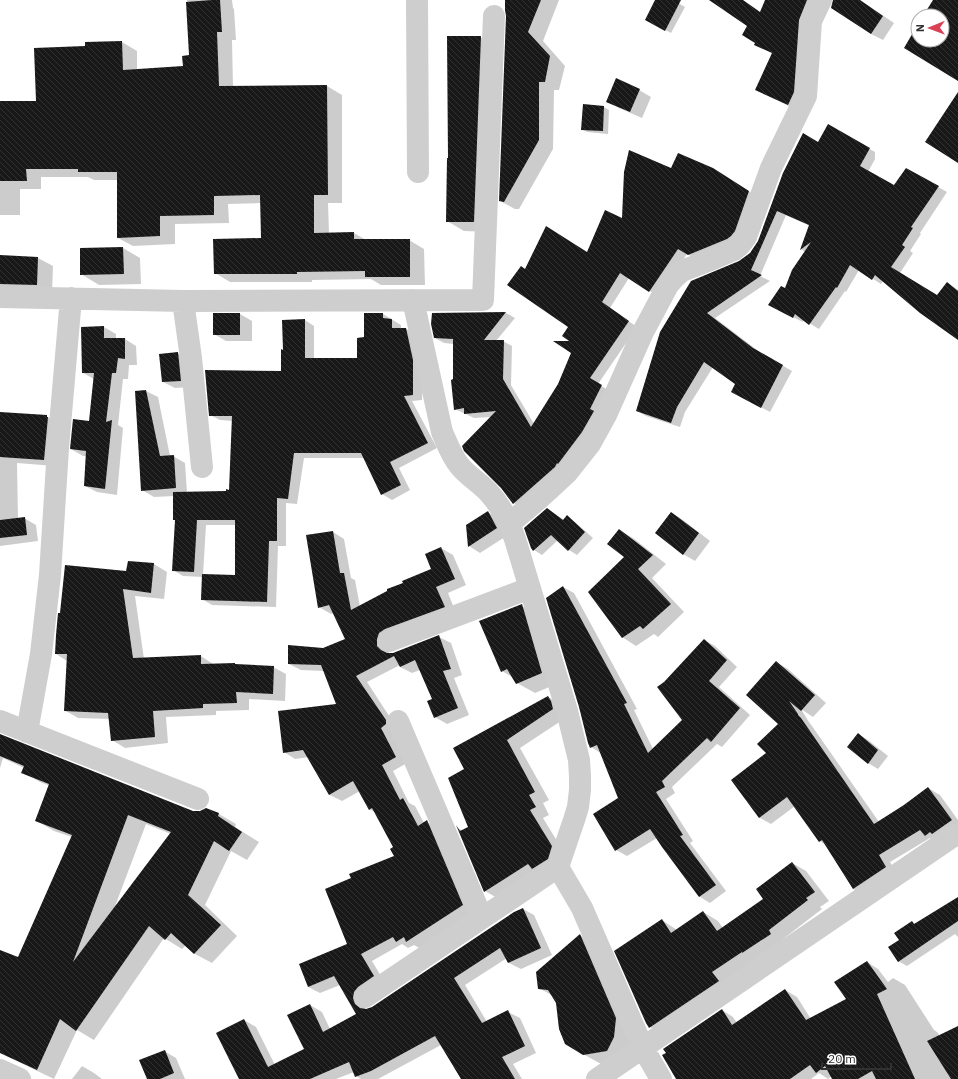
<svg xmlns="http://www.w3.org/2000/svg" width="958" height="1079" viewBox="0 0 958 1079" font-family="'IBM Plex Sans',sans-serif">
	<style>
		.shadow { fill: #0003; fill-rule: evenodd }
		.building { fill: url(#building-back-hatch); fill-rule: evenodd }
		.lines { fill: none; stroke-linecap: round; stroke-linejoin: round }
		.street { stroke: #cecece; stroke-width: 22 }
	</style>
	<defs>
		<pattern id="building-back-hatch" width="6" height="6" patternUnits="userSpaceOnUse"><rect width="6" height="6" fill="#181818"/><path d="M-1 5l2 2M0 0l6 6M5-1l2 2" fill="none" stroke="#313131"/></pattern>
	</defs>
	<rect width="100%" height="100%" fill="#fff"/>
	<path class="shadow" d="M187,0h45l1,8 1,1 2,31h-4l1,47 94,-1 15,9v108h-14l1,30h25l12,7h43l15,9 1,36h-44l-10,-6 -59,1v2h-82l-15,-9 47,-34v-36l-34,1 1,19 -54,1v20l-42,2 -15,-8v-58h-24l-6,-3h-47v12h-21v26h-20v-113h37l49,-55 36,-5 15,9v19l47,-3 6,-11z
		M506,0h53l-16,41 22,25 -6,24h-5l-1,59 -34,60h-4l-15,-8 7,-185z
		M657,0h16l12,7 -14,26 -25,-13z
		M730,0h12l19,13 22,-13h33l-21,109 -39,-19 17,-37 -17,-8 1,-3 -9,-16z
		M839,0h21l34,23 -11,17 -12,-6z
		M480,37l18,10 -7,185 -27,-1 -17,-10z
		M639,90l12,7 -9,21 -23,-10 -12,-6z
		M604,107l5,3 -1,24 -21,-2 -5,-3z
		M828,126l47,26v7l-7,13 27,14 11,-17 41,23 -27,41 1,1 -11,17 3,2 -13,20 37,23 10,-13 11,7v49l-75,-58 -2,3 -22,-14 -13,22 -1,-1 -26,38 -15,-9 -1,2 -25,-12 7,-20 20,-38 -4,-3 9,-23 -24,-11 -26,61 10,5 -55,37 46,35 31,18 -22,41 -29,-15 -4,-13 -24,-17 -28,45 -5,15 -34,-11 -9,-5 102,-149 12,-9 8,-11 24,-69 36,-30z
		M671,169h41l46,28 -14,39 -46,24 -11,-6 -29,42 -29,-18 -19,30 27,19 -39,57 12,7 -8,26 -79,92 -9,-6 -12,-16 -10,-70 -18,1 -19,-9 -1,-29v-36l-10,-1 -9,-5 -3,-24 74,-1 9,5 -19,23h7l9,5 -1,39 23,39 25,-40 13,-31v-11l-2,-15 -45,-57 62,-17 36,-33z
		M123,248l17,10 1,26 -42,1 -18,-11z
		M0,256l38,2 15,8 -1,27 -52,-1z
		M240,314l12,7v20h-26l-12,-7z
		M383,314l18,11v4h5l10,5 7,32 -1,34 -10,1 25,47 -38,20 11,22 -18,10 -10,-6 -18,-36h-60l-7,46 -11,-1v43h-8l-2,61 -64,-2 -10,-6 1,-22 -20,-1 -10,-6 3,-50 -2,-24 -20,1 -12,-7 4,-99 12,6 12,59h3l12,7 2,30 40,-1 3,-1 3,-70 -13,-1 -10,-5 72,-43 2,-21 21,-31 9,6v33h44l7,-21zM206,525h30v51l-33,-1z
		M104,327l12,7v5h9l11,7 1,19h-8l-1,14h-5l-5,46 5,3 -6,67 -20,-3 -12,-6 2,-30h-4l-12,-7 19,-27 4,-43 -11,-6z
		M177,353l12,7 3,27 -17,1 -12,-6z
		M0,413l46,3 12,7 -3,43 -38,-3 1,56 6,-1 12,7 2,16 -38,5z
		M547,509l17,11 3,-3 8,5 18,16 -16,17 -8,-5 -11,-10 -16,15 -8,-5z
		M488,512l11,7 9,16 -28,18 -11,-7z
		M672,513l11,7 27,21 -15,20 -12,-7z
		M619,530l14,8 33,26 -14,14 32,34 -26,25 -4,-3 -18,12 -14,-9 3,-80z
		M333,532l11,7 7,39 4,2 5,27 72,-37 9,-22 12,7 13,30 -18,8 8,20 -68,33 1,7 5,1 45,-17 12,6 11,32 -8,3 15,37 -22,9 -12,-7 -2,-17 -13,-30 -8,3 -12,-6v-2l-33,17 30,46v3l-5,4 15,28 -14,8 16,32 6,3 9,17 3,-1 11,6 36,84 -55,36 -5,-3 -6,3 -6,-4 -30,17 13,22 -21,22 2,5 6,-2 151,-99 11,6 18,40 -31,14 -12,-6 -2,-5 -42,27 22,37 21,-10 12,6 16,35 -23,11 9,15h-62l1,-1 -20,-33 -63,34h-17l-5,-3 -2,-4 -18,7h-94l2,-59 12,7 19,38 30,-15 5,-45 12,7 8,17 27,-15 -17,-29 -20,8 -12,-6 41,-42 3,-66 44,-23 -2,-9 -19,-35 -6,-3 -9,-18 -18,10 -12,-6 -21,-38 -14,2 -11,-7 53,-47 -13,-34 -23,-1 -12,-6 58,-25 -13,-26 -3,1 -12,-7z
		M154,564l13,8 -3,27 -29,-3 9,63 57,-3 12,8 1,1 59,2 13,7 -1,27 -36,-2v11l-33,1v4l-50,2 2,26 -43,5 -13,-8 -2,-21 -32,-1 -12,-7 1,-50 -11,-7 71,-82z
		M563,587l11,6 63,116 -3,1 19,39 30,-29 -18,-37 39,-43 11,6 22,21 -18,20 31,28 -28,32 -5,-3 -45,43 3,6 -9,6 27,42 -3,2 36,48 -16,12 -10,-6 -43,-59 -30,18 -11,-6 3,-51 -17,-45 -11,-7z
		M522,606l17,10 20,67 -24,10 -18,-10 -3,-5 -12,-7z
		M776,662l12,7 38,34 -13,14 -12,-8 8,13 3,4 67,96 49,-34 12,7 18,25v10l-21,12 -7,-4 -40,24 7,12 -32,21 -12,-6 -27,-44 -6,-4 -25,-35 -24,18 -11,-6 -28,-38 35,-26 13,-30z
		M548,697l14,8 5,12 -47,31 29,52 -6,3 6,12 -6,3 22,36 -66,45 -14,-8 -27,-63 5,3 6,-3 -4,-59z
		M858,734l10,6 20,16 -10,13 -10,-6z
		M0,736l193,76h7l7,-3 12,5 17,10 -1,3 24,15 -12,18 -16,-9 -26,54 32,31 -25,27 -17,-9 -9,-9 -4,4 -18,-11 -70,102 -17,-10 -23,49 -54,-26v-102l18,8 54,-122 -18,-6 -17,-10 13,-35 -10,-4 -18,-10 2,-4 -21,-10 -3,10zM146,824l25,10 -57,75z
		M792,863l14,8 23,30 -9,6 2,2 -39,30 2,3 -120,94 -15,-9 -4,-5 16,-102 15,10 26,-18 15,9 5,7 41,-29z
		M958,899v38l-3,-3 -48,32 -9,-5 3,-21 11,-18 3,2z
		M580,935l17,10 34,102 -30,17 -18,-10 -26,-52 -4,-6 -14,-8z
		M867,962l11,7 10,13 5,-4 12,7 29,45 3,2 3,4 18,-9v52h-125l-1,-3 -4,3 -9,-6 -8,6h-134l45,-69 11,7 4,6 48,-33 12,7 14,22 36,-20z
		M164,1051l12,7 9,21h-37z
		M82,1066l12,7 8,6h-30z"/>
	<path class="building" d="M212,0h8l2,32h-5l2,54 108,-1 1,110h-14v38l40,-1v7h56v38h-45v-6l-68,1v2h-83l-1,-35 48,-1 -1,-43 -46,1v19l-54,1v20l-43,2v-66h-39v-3h-52l1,12h-27v-80h36l-2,-53 51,-2v-4l37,-1 1,29 60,-4 -1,-10 7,-1 -3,-53z
		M505,0h36l-13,32 22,24 -5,26h-6v58l-35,62 -5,-1 7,-185 -1,-6z
		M655,0h26l-16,31 -20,-11z
		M709,0h34l17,12 5,-12h42l-8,20 -5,72 -6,13 -33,-15 17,-37 -18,-8 1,-2 -13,-8 5,-9z
		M833,0h27l23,16 -12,18 -40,-26z
		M933,0h25v81l-54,-33 14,-24v16h24v-24h-19z
		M447,36h34l-7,186h-28l1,-64h1z
		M616,78l24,11 -10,23 -24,-10z
		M958,92v71l-33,-21z
		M583,104l21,2 -1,25 -22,-1z
		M828,124l42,24 -10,18 34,19 12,-17 33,18 -28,41 2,1 -11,17 3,2 -14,20 46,28 10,-13 11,9v49l-38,-27 -45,-38 -3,5 -22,-15 -13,23 -1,-1 -27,38 -14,-11 -2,4 -25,-13 13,-19 4,2 7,-18 19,-28 -11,8 9,-25 -32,-14 -26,59 11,5 -55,38 46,35 30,17 -22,43 -30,-16 4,-8 -31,-22 -27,45 -6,16 -35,-12 24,-79 31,-51 48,-20 11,-8 8,-12 25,-68 20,-40 15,9z
		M629,150l42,18 7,-15 35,15 36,23 -14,40 -4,5 -4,3 -39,16 -10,-6 -29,43 -29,-19 -18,29 27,19 -39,57 12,7 -12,24 4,2 -12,21 -24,32 -1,-1 -2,4 -42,37 -12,-16 -37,-37 -2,-5 34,-35 -32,3v-6l-10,2 -3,-30 2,-1v-40l-19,-1 -3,-14 1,-11 74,-1 -22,28h20l-1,39 28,48 27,-43 13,-31 -18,-12h16l-7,-5 6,-9 -61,-42 14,-19 4,3 21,-43 41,26 18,-42 17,8 2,-46z
		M123,247l1,27 -44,1v-27z
		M0,255l38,2 -1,28 -37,-1z
		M213,313h27v22h-27z
		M364,313h19v5l9,1v9h14l7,32v35l-9,1 24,47 -38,19 11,23 -20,10 -20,-42h-67l-6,46 -11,-1v43h-8l-2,61 -66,-2 1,-26 33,1v-55h-38l-3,52 -22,-1 3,-51h-2v-28l53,-1v-2l3,1 3,-74h-23l-4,-46 76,1v-22l2,1 -1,-30 23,-1v39h52v-20l7,-1z
		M104,326v12h21v21l-7,-1 -2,15h-4l-6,49 6,-2 -7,69 -21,-3 2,-35 -16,-2 3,-30 16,2 5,-48h-12l-1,-46z
		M178,352l3,29 -19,1 -3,-28z
		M146,390l14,66 14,-1 2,33 -35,3 -6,-100z
		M0,412l47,3v2h1l-4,43 -44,-3z
		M547,508l16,12 4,-5 18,17 -17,19 -17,-16 -18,16 -2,-3 -7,-20z
		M488,511l9,17 -29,19 -2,-22z
		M671,512l28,21 -16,22 -28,-22z
		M25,517l2,18 -27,3v-18z
		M619,529l34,26 -15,14 33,35 -28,25 -3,-3 -18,12 -34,-46 36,-35 -17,-13z
		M333,531l7,42h4l7,37 36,-19v-2l16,-6 -1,-2 29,-12 -6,-15 16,-7 14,32 -19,8 9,20 -60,22 -6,4 -2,6v7l4,4 6,3h6l46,-18 12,34 -8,2 15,37 -24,10 -7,-17 5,-2 -17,-39 -15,7 -6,-11 -38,20 30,44v4l-5,4 15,29 -14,8 18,35 3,-2 15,28 9,-6 36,85 -57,37 -2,-5 -8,5 -3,-5 -32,17 13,22 -16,11 -4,5 -1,6 2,6 5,4 6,1 6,-2 142,-95 9,-4 18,40 -33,15 -8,-15 -46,30 28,45 26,-13 17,36 -23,11 13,22h-54l-26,-43 -64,35 -16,6 -6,-15 -39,17h-71l-23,-46 28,-14 24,48 36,-18 -17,-34 23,-11 13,28 33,-18 -22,-38 -26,11 -9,-23 48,-20 -22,-55 26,-11 -2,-4 45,-18 -4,-7 3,-2 -21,-39 -3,2 -16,-29 -24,14 -26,-45 -20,3 -5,-42 58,-7 -15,-39 -33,-1v-19l35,3 22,-9 -16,-34 -11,3 -12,-73z
		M128,561l26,2 -3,30 -28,-4 10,69 68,-3v9l34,-1v1l39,2 -1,28 -37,-2 1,11 -34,1v4l-50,3 2,26 -44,4 -3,-28 -44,-2 3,-57h-12l1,-19 2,-22h2l5,-48 61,6z
		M563,586l64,117 -3,1 24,49 34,-33 -25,-33 7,-5 40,-43 23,21 -18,21 31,27 -29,34 -4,-4 -45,43 3,6 -9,5 27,43 -3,1 36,49 -17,12 -37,-50 -12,-18 -35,22 -22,-37 25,-16 -21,-53 -7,3 -2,-5 -9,-36 -33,-109z
		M522,604l20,69 -26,11 -9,-15 -6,3 -22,-51z
		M776,661l39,34 -14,16 -12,-10 9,13v1l3,3 73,106 30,-19 24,-18 24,33 -20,14 -2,-2 -5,4 -5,-6 -41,25 7,12 -33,22 -31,-49 -3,2 -32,-45 -28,21 -28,-38 35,-27 -9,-9 21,-20 -32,-29z
		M548,696l3,5 2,8 -46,31 28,52 -6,3 7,12 -6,3 22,36 -4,13 -16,10 -4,-5 -44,28 -28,-67 4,6 8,-4 -20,-49 16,-9 -11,-21z
		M858,733l20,17 -10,14 -21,-17z
		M0,734l193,77h7l6,-3 13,5 -1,3 24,16 -13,19 -15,-10 -26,54 33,30 -27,29 -23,-21 -6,7 -16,-14 -73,105 -16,-12 -23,51 -37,-17v-103l18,7 54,-122 -37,-14 14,-37 -28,-11 3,-7 -24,-10zM128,815l43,17 -98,130z
		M792,862l23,30 -9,6 2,2 -39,30 2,4 -29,19v-1l-30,20 7,9 -70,47 -3,-5 -32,-72 48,-32 9,14 32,-22 14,20 46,-32 -7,-10z
		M958,897v24l-60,41 -10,-15 11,-7 -5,-7 18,-12 2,3z
		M580,934l36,84 -2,19 -7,14 -24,4 -18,-11 -6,-15 -3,-26 -8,-13 -10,-1 -2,-17z
		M867,961l20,28 -10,5 38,85h-39l-4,-8 -14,8h-26l-7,-13 -9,7 -6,-8 -20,14h-114l-14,-24 4,-2 -3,-4 59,-40 10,16 53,-36 21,31 40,-21 -12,-17z
		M958,1026v53h-7l-24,-38z
		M165,1050l9,23 -14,6h-13l-8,-19z"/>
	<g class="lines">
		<path class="street" d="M417,0l1,172
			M0,297l183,4 300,-1 11,-284
			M413,300l29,132c5,11 9,23 17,33 8,11 22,18 31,29 12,13 19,28 25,45l52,172 12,49 1,16v14l-2,17 -4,13 -16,47 24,41 61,140 18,31
			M183,301l8,57 11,109
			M510,523l31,-26 26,-24 23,-29 16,-29 37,-83 25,-47 6,-7 8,-7 31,-12 21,-9 6,-5 6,-8 25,-69 35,-72 5,-75 10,-21
			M389,641l141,-53
			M0,721l198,78
			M398,721l84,197
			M27,732l14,-78 9,-79 8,-127 13,-150
			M365,997l193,-130
			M0,1070l20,9
			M597,1079l355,-242 6,-2"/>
	</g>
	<g transform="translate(930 28) rotate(269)"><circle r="19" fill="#ffffff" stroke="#adadad"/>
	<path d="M0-3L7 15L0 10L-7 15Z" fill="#db4156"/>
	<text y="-6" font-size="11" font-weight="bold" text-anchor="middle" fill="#313131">N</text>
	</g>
	<path d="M822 1063v6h69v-6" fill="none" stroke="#313131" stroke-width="2"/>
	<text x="828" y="1063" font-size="12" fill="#313131" stroke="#ffffff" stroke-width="3" paint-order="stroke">20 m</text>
</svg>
